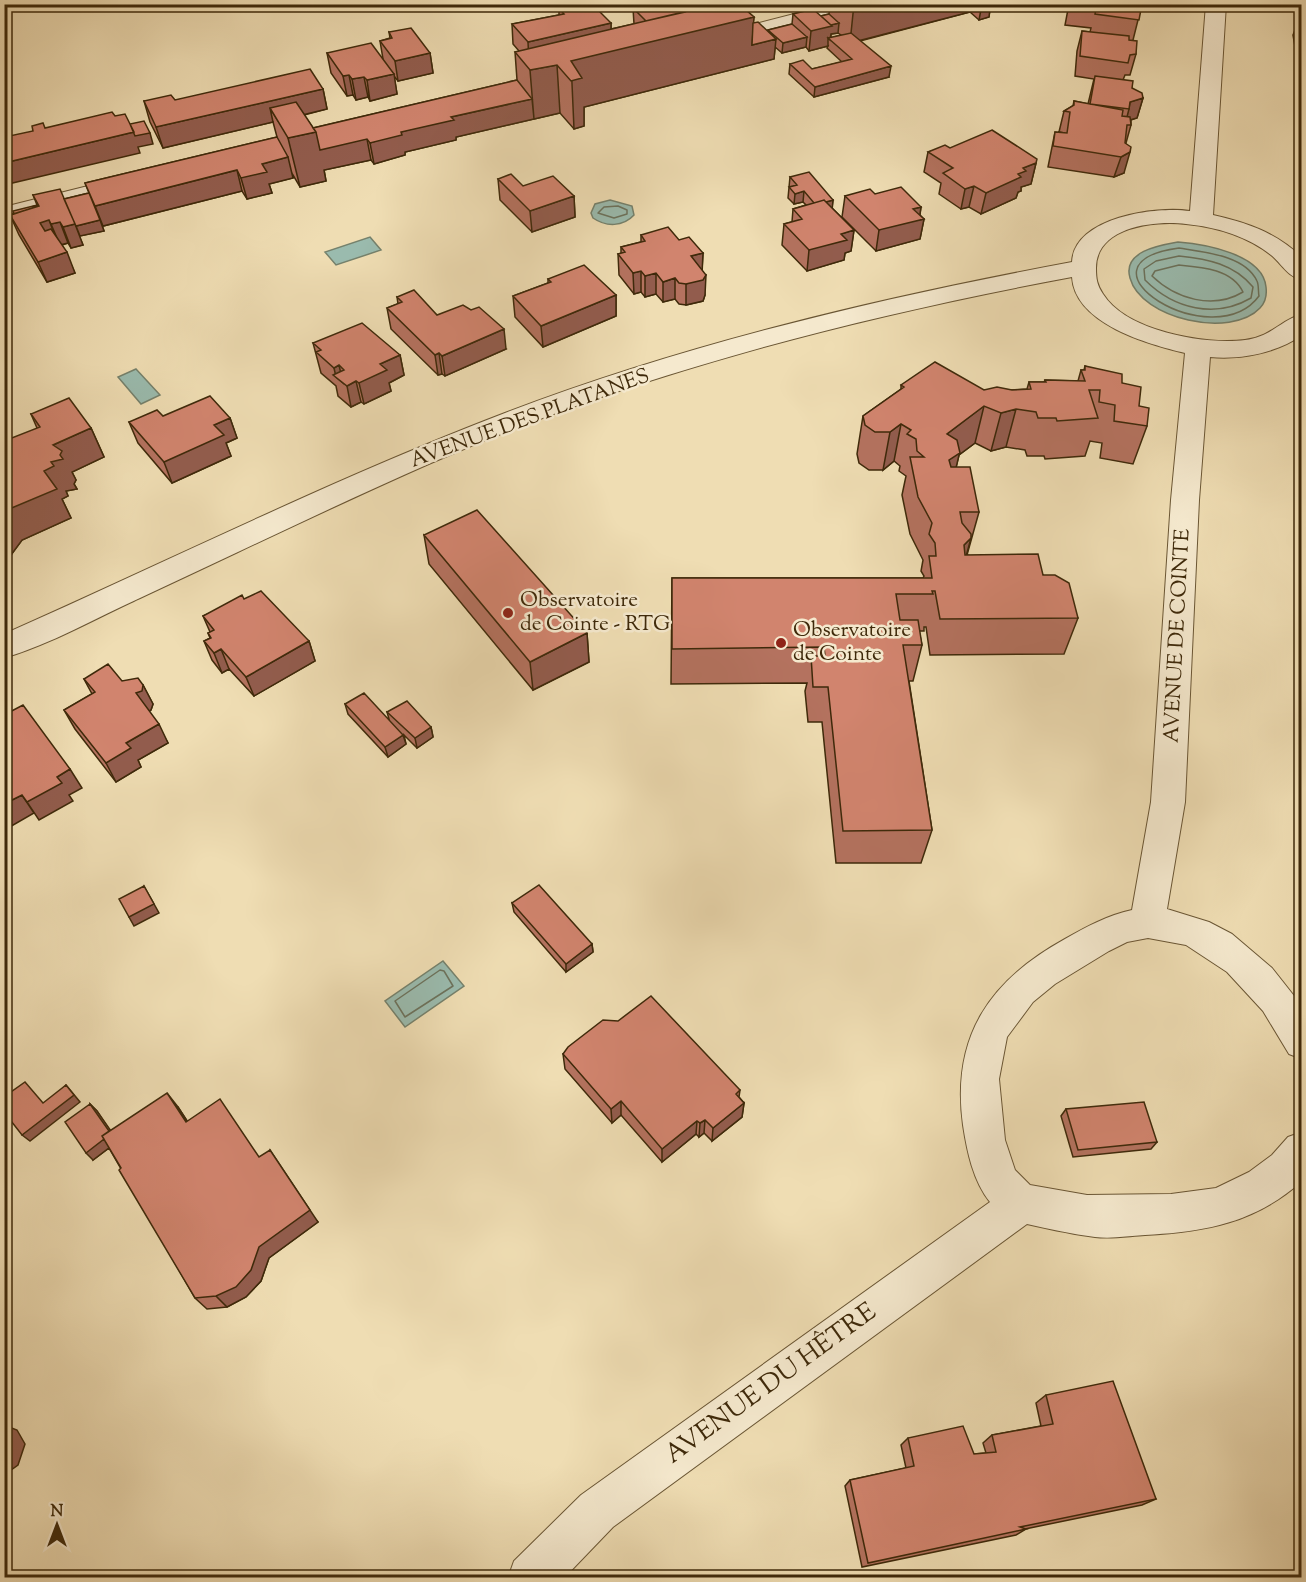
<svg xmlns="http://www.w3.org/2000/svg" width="1306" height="1582" viewBox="0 0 1306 1582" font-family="'Sorts Mill Goudy',serif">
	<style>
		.water { fill: #9abbae; stroke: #75816c; stroke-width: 1.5 }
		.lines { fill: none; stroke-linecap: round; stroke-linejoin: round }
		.shore { stroke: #6c725c; stroke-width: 1.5 }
		.street-casing { stroke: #6a5634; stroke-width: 2 }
		.street { fill: #f5e9ce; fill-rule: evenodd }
		.wall { fill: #b4725f; stroke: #3e290a; stroke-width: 1.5; fill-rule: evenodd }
		.shaded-wall { fill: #925c4d; stroke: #3e290a; stroke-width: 1.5 }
		.building { fill: #d1846e; stroke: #3e290a; stroke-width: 1.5 }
		.poi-dot { fill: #8f2418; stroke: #f5e9ce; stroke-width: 2 }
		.labels { text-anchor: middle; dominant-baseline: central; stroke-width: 5; stroke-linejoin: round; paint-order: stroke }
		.street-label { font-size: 21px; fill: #3e290a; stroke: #f5e9ce }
		.poi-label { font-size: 21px; fill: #3e290a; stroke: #f5e9ce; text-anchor: start }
		.near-street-label { font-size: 26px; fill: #3e290a; stroke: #f5e9ce }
	</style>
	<rect width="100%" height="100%" fill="#efddb3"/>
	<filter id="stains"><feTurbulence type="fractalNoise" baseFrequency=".00333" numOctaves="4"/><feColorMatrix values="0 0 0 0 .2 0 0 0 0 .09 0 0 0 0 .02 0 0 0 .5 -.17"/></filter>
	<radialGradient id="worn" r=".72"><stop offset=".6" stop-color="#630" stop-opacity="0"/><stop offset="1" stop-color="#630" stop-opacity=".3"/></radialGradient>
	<path class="water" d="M610,200l22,6 2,9c-11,12 -28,12 -41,3l-2,-5 4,-9z
		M370,237l11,13 -45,15 -11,-13z
		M1178,242c26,2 85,12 88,45 1,8 0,15 -6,21 -29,31 -119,11 -130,-30 -8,-27 31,-33 48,-36z
		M136,369l24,26 -19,9 -23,-27z
		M443,961l21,25 -59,41 -20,-26z"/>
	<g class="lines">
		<path class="shore" d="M618,206l9,4v4l-13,4 -16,-5 6,-6z
			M1179,248c24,4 66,7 78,33 2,4 1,11 2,15 -46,62 -195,-32 -80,-48z
			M1179,256c29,3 55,8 74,31l-2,11c-36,21 -77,11 -106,-18l-1,-11 12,-8z
			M1179,265c23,2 53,4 64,27 -30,18 -67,7 -91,-16l3,-5z
			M440,970l4,1 9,15 -48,31 -10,-16z"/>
		<defs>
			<path id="street" d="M833,4h34l-2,4 -145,37 -7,-2 -3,-4 3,-4z
				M1206,4h20l-13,211c32,7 65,18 89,43v22c-14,-3 -21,-17 -31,-25 -24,-19 -55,-28 -85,-31 -32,-4 -90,3 -90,44 0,11 1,17 7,26 23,37 101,51 142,46 26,-3 36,-20 57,-26v21c-25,18 -62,25 -92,22l-11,143 -14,302 -18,107 42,13 23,12 40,34 30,38v53l-13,-5 -26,-43 -36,-39 -41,-27 -38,-7 -21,4 -18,9 -54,33 -22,18 -26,35 -8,42 6,61 10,30 15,15 57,10 84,-1 45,-6 33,-16 23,-17 16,-18 14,-5v49c-47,42 -97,51 -157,54 -17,1 -33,4 -50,2 -23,-3 -46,-8 -68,-13l-414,303 -49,51h-56l6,-17 67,-66 409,-293c-17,-21 -23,-51 -27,-77 -12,-88 26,-144 102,-186 21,-12 43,-24 67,-29l19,-108 20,-302 14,-147c-37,-9 -110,-29 -113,-76 -219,41 -437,97 -641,186 -98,43 -194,90 -291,135 -44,20 -89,46 -136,60v-24c167,-74 331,-156 501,-221 183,-70 375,-115 567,-151 2,-45 84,-56 118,-51z
				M116,179l8,2 3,5 -3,5 -120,30v-14z"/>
		</defs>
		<use href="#street" class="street-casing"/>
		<use href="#street" class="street"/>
	</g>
	<path class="wall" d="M646,4h49l-1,6 18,-5 -1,-1h59l-24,6 8,7 -1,6 15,9v-2l24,-6 1,-10 28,2 8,-2 1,-10h171v2l-9,2 -2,1 -1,8 -10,3 -9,-8 -110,29 29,36 -75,20 -25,-23 1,-10 22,5 30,-7 -15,-14 1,-2 -19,5 -3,-4 -24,6 -7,-6 -1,12 -190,48v19l-10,3 -14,-16 -104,24v3l-51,12v3l-31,9 -3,-4 -47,10 2,11 -26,6 -7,-12v3l-24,6 3,9 -25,6 -5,-8 -139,35 -5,-12 6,17 -24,5 -5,-10 8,19 -12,3 -3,-5 -6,2 13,28 -28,9 -28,-47 -9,-20 27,-10 -4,-10 31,4 25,-6 -4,-10 192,-46 -4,-15 -110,26 -13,-26 -6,-21 31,-1 148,-11 4,20 -23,6 9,13 204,-48 -2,-28 4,-1 -6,-7 -1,-20 47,-9v-7h17l35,15v6l23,-5 -1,-16zM838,33l3,2 -10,3v-4z
		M1069,4h73l-9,36 3,14 -6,21h-5l-2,5 20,18 -6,20 -6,2v5l-5,18 -2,30 -10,4 -66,-10 7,-35 10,1 -6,-1 5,-21 9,-5 1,-5 14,3 6,-25 -19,-3 2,-25 5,-20 8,1 1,-4 -26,-3z
		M1301,15h1v37h-6l-3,-17z
		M389,32l41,21 3,20 -35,8 -4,-5 3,18 -27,7 -2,-4 -12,3 -3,-5 -6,1 -16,-23 -4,-20 56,6 -3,-18 10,-3z
		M1302,60v41h-3l-1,-33z
		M950,148l86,15 -5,21 -10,3v4l-3,1 -2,6 -35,16 -12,-7 -8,2 -22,-15 2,-11 -17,-11 4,-20z
		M790,177l43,23 -1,8 22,22 -3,21 -6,2 -1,7 -37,11 -25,-26 2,-21 8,-2 1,-13 13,-4 -3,-3 -9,2 -6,-6z
		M498,179l25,7 51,10 1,21 -43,15 -32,-32z
		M875,194l46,13 -1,8 4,4 -4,20 -44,12 -34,-34 3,-21z
		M641,235l38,5 24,13 -1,17 3,25 -2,6 -17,4 -7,-1 -4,-5 -12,3 -7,-8 -11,3 -4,-5 -7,2 -15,-19 -1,-21h3v-7l20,-5z
		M548,279l68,16v21l-73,31 -28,-30 -2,-21 35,-13z
		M397,297l40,18 69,34 -61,27 -3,-2 -4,1 -47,-46 -4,-21 11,-4z
		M313,343l87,12 4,20 -15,8 2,8 -27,13 -3,-2 -10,5 -13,-11 -2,-10 -15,-13z
		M1085,366l37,17 17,23 8,20 -14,38 -33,-6 2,-15 -12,-2 -5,15 -40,3 -1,-3h-17l-2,-6 -19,-3 -15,4 -16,-8 -16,12 -3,12 23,45 -12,43 76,20 35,43 -14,36 -134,1 -4,-28h-2v4h-5l3,14 -9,36h-4l23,149 -11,33h-85l-14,-141h-14l-3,-31 2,-8 -136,1 1,-106h251l1,-2 -3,-5 2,-11 -13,-26 -8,-39 4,-19 -7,-5 1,-5 -6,-5 -11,9h-14l-10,-7 -2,-9 6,-38 38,-27v-4l83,5h28l15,-1 2,-7h15l1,-2 33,1 3,-11h3z
		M31,414l60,14 13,29 -32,15 4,8 -2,4 3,5 -11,2 2,5 -6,3 9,19 -49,22 -11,15 26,-127z
		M163,416l67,2 7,20 -11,5 5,13 -59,27 -34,-40 -9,-21z
		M424,535l163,98 2,29 -56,28 -104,-126z
		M1302,539v61l-3,-1 -1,-54z
		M244,599l65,42 6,20 -61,35 -25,-27 -7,4 -10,-13 -8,-19 6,-3 -2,-5 2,-1 -7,-16z
		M84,679l38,2 21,4 10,19 -2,6 -2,1 19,32 -30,17 3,7 -25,15 -41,-53 -11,-19 28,-16z
		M345,704l44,15 -2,-7 44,15 2,10 -16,11 -13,-13 2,9 -18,13 -40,-43z
		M512,903l80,41 1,8 -27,20 -52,-60z
		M563,1054l177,36 -1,7 5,6 -2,14 -30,24 -8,-8 -5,4 -3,-3 -34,28 -41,-47 -9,8 -47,-54z
		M90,1104l7,7 13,20 68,-24 9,14 72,36 59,65 -49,36 -8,23 -15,16 -19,10 -20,2 -12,-11 -86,-150 -16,12z
		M1066,1109l91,33 -6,7 -78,8 -12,-41z
		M1046,1395l110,104 -14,6 -117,24h1l-10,6 -154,32 -17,-81 5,-6 56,-12 -5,-23 7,-7 66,16 12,-1 -3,-10 9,-8 49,-9 -5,-23z"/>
	<path class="shaded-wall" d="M688,4h7l-1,19 60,-6 -2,28 24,-6 -2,20 -190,48v19l-10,3 -3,-68 109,-55z
		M723,4h47l-47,11z
		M854,4h117l-1,8 -120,31z
		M982,4h19v2l-9,2 -2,1 -1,8 -10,3z
		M611,23v20l-82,19 -1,-20z
		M839,23l-1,10 -7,1 -1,6 -2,-2v8l-19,5 2,-20 10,-4z
		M807,37l-1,10 -24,6 1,-10z
		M430,53l3,20 -35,8 -3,-20z
		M557,65l3,48 -26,6 -4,-49z
		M891,66l-2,11 -75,20 1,-10z
		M394,74l3,20 -27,7 -3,-21z
		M349,75l4,20 -6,1 -4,-20z
		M364,77l4,20 -12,3 -4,-21z
		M323,89l4,20 -49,12 -8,-13 3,14 -110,26 -7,-21z
		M1143,98l-6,20 -11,3 3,-12 1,-7z
		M532,99l2,20 -78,18v3l-51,12v3l-31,9 -4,-21 31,-11 50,-15z
		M134,132l16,1 3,11 -15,3 2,6 -136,32v-22z
		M316,132l51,7 4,21 -47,10 2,11 -26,6 -12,-49z
		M1130,152l-6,21 -10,4 7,-20z
		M288,157l5,21 -24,6 3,9 -25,6 -6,-21 21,-14z
		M1036,163l-5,21 -10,3v4l-3,1 -2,6 -35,16 5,-21 32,-19 5,-6z
		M237,170l5,21 -139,35 -8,-20z
		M974,186l-5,21 -8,2 4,-20z
		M804,191l-1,11 -9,2 1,-10z
		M574,196l1,21 -43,15 -2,-21z
		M833,200l-1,11 -16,-6z
		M921,207l-2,13 5,-1 -4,20 -44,12 3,-21 34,-21z
		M49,220l8,21 -38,-18z
		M100,220l4,11 -24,5 -4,-10z
		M60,222l8,21 -8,2 -9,-21z
		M75,224l8,21 -12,3 -8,-21z
		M854,230l-3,21 -6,2 -1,7 -37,11 2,-21 32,-16z
		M67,252l8,21 -28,9 -9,-20z
		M703,253l-1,21 -11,-18z
		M641,271v21l-7,2 -1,-21z
		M656,273v21l-11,3v-21z
		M706,275l-1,20 -2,6 -17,4v-21z
		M675,278v21l-12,3v-20z
		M616,295v21l-73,31 -2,-21z
		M504,329l2,20 -61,27 -3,-20z
		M439,353l3,21 -4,1 -3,-20z
		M400,355l4,20 -15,8 2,8 -27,13 -5,-21 21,-19z
		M339,365l4,18 -7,-6 -2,-9z
		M356,381l5,21 -10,5 -4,-21z
		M984,406l-9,37 -16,12 -8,35 -4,-56z
		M1016,409l-10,38 -15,4 10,-38z
		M230,418l7,20 -11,5 5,13 -59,27 -8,-21 50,-37z
		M901,424l-7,37 -11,9 7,-38z
		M91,428l13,29 -32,15 4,8 -2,4 3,5 -11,2 2,5 -6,3 9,19 -49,22 -11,15 -7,3v-45l40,-42 7,-9 2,-17z
		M971,538l-10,37 3,-30z
		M587,633l2,29 -56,28 -3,-28z
		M309,641l6,20 -61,35 -8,-19z
		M221,649l8,20 -7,4 -8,-20z
		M143,685l10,19 -2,6 -5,3 -10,-20z
		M159,724l9,19 -30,17 3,7 -25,15 -10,-19 20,-20z
		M431,727l2,10 -16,11 -2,-10z
		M403,735l3,9 -18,13 -3,-10z
		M70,769l12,19 -13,7 4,6 -34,19 -12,-18 30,-25z
		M22,795l12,18 -26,15 -4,-5v-19z
		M144,886l15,27 -25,13 -5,-9z
		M592,944l1,8 -27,20v-8z
		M66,1085l14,17 -50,39 -8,-6z
		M167,1093l11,14 19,29 -11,-14z
		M621,1101v14l-9,8 -1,-14z
		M744,1103l-2,14 -30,24 1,-13z
		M90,1104l7,7 21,30 -25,19 -7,-7z
		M705,1120l-1,13 -5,4 1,-14z
		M697,1121l-1,13 -34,28v-13z
		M270,1150l48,72 -49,36 -8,23 -15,16 -19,10 -11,-11z
		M4,1355l3,5 -3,3z
		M4,1401l7,12 -7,5z
		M4,1425l13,5 8,14 -7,21 -14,10z"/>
	<path class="building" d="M647,4h41l-8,2 5,6 -39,9 -13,-13z
		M717,4h22l15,13 -183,44 11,17 -11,3 -14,-16 -27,5 -15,-18z
		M1070,4h72l-3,16 -44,-6 1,-5z
		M573,5l3,3 17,-3 18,18 -83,19 -16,-18 52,-10 -5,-6z
		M813,9l19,17 -21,5 -18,-17z
		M829,14l10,9 -8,2 -10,-9z
		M758,22l18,17 -24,6 1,-22z
		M792,24l15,13 -24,6 -15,-13z
		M411,28l19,25 -35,8 -15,-20 12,-3 -3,-6z
		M1082,31l47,5v4l8,1 -1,13 -6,1 -2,8 -48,-7z
		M851,33l40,33 -76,21 -25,-23 13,-4 9,9 40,-10 -24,-21z
		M371,43l23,31 -27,6 -3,-3 -12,2 -3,-4 -6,1 -16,-23z
		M310,69l13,20 -167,38 -12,-26 27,-6 4,5z
		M1095,76l38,5 -1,7 10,5 1,5 -13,4 -1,7 -39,-5z
		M517,80l15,19 -81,18 3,3 -53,12 1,3 -32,8 -3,-4 -47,11 -4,-18 -3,-4z
		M1074,101l49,9 -1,6 8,1 1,8h-4l-2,18 6,4 -1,5 -9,5 -68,-11 2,-14 12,1 3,-21 -6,-1 10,-6z
		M296,102l20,30 -28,6 -18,-30z
		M112,112l3,4 10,-2 9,18 -130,31v-27l1,1 28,-6 -1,-5 11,-3 2,5z
		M144,121l6,12 -15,3 -5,-12z
		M992,130l45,29 -1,4 -13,5 3,3 -8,3 3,3 -35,16 -12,-7 -9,3 -22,-16 10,-5 -25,-16 17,-7 5,3z
		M277,137l11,20 -26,7 5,8 -26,6 -4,-8 -142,36 -10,-23z
		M809,172l24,28 -7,2 -2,-2 -10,3 -10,-12 -9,3 -6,-7 8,-2 -7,-8z
		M511,174l12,12 30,-10 21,20 -44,15 -32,-32z
		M901,187l20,20 -8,2 11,10 -45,11 -34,-34 25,-7 5,5z
		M60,189l15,35 -12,3 -3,-5 -9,2 -2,-4 -9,3 5,8 6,-2 16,23 -29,10 -28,-47 29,-9 -6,-11z
		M89,193l11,27 -24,6 -12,-27z
		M824,200l30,30 -13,4 6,6 -38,10 -25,-26 18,-5 -9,-10z
		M37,205l1,1 -24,8 -1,-3z
		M668,227l11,13 10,-3 14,16 -12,3 15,19 -3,5 -17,4 -7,-1 -4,-5 -12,4 -7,-9 -11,3 -4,-5 -8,2 -15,-19 7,-2 -4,-5 24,-6 -4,-6z
		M584,265l32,30 -75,31 -28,-30 38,-14 -3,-3z
		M414,290l23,25 26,-10 8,5 8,-3 25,22 -62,27 -3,-3 -4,2 -48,-47 15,-6 -5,-5z
		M362,323l38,32 -20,9 7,6 -28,13 -3,-2 -9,5 -14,-11 11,-5 -5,-5 -5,3 -18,-16 5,-2 -8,-7z
		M935,362l49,28 13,-3 15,3 19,-1 -2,-7h17l-1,-2 40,1 -4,-11h4v-4l37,8v9l19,4 -2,19 10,2 -2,18 -33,-5 1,-16 -16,-3 1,-12h-11l9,28 -41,3 -1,-3h-18l-2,-6 -20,-3 -15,4 -17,-7 -37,28 10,6 3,13 -11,7 2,7h19l9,45h-19l2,11 9,11v4l-7,7 1,10 73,-1 5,21h12l14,8 9,35 -138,1 -5,-28h-3l1,3h-37l4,26h18l4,25h-19l29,185 -89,1 -15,-144h-15l-2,-31h14l-1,-9 -152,2v-71h260l-3,-22h7l-1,-13 -6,-9 3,-11 -14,-26 -8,-40h14l-7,-6 -1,-12 -9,-5 4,-4 -10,-6 -11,8h-15l-10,-7 -2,-9 41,-29 -3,-2z
		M210,396l20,22 -16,7 10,10 -60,27 -35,-40 28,-12 6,6z
		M69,398l22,30 -38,17 9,6 -2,4 3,4 -12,3 3,4 -10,5 13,18 -50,21 -3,3v-72l36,-14 -9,-13z
		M477,510l110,123 -57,29 -106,-127z
		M261,591l48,50 -63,36 -25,-28 -7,4 -10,-12 7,-3 -3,-5 6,-3 -11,-14 39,-21 2,4z
		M108,664l14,17 16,-3 5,7 -1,6 -6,2 23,31 -33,19 5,5 -25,15 -42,-53 31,-18 -11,-13z
		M364,693l39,42 -18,12 -40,-43z
		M407,701l24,26 -16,11 -28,-26z
		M23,705l47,64 -13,8 5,6 -35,19 -5,-7 -18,9v-89z
		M539,885l53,59 -26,20 -54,-61z
		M144,886l10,18 -25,13 -10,-18z
		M651,996l89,94 -4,4 8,9 -31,25 -8,-8 -5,3 -3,-2 -35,28 -41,-48 -10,8 -48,-55 5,-7 35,-27 15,1z
		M25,1082l18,21 23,-18 8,10 -52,40 -18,-23v-15z
		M167,1093l19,29 34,-23 39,58 11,-7 40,60 -51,37 -8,23 -15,17 -20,9 -21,2 -76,-128 2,-2 -19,-32z
		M1144,1102l13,40 -79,8 -12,-41z
		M90,1104l19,27 -7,5 2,3 -18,14 -21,-31z
		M1113,1381l43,118 -136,28 6,2 -158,34 -18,-83 64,-14 -6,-28 55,-12 11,28 22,-2 -4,-17 61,-11 -7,-29z
		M4,1431l4,6 -4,10z"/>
	<g class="poi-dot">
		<circle cx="508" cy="613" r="6"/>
		<circle cx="781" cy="643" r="6"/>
	</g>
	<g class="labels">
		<g class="street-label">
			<text transform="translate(530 419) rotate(-20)">AVENUE DES PLATANES</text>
			<text transform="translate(1178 636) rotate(-87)">AVENUE DE COINTE</text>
		</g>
		<g class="poi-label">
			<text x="520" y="601">Observatoire<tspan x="520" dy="24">de Cointe - RTG</tspan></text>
			<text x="793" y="631">Observatoire<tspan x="793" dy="24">de Cointe</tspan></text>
		</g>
		<g class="near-street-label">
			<text transform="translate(771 1384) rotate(-36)">AVENUE DU HÊTRE</text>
		</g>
	</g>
	<rect width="1306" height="1582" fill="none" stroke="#efddb3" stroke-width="24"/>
	<rect x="6" y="6" width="1294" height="1570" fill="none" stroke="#3e290a" stroke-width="3"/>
	<rect x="12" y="12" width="1282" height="1558" fill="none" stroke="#3e290a" stroke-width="1.5"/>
	<g transform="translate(57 1525)" stroke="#f5e9ce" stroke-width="4.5" paint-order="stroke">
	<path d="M0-4.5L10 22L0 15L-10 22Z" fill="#3e290a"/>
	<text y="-9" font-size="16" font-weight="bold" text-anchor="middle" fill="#3e290a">N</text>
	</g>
	<rect width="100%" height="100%" filter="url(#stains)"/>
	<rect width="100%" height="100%" fill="url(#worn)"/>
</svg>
